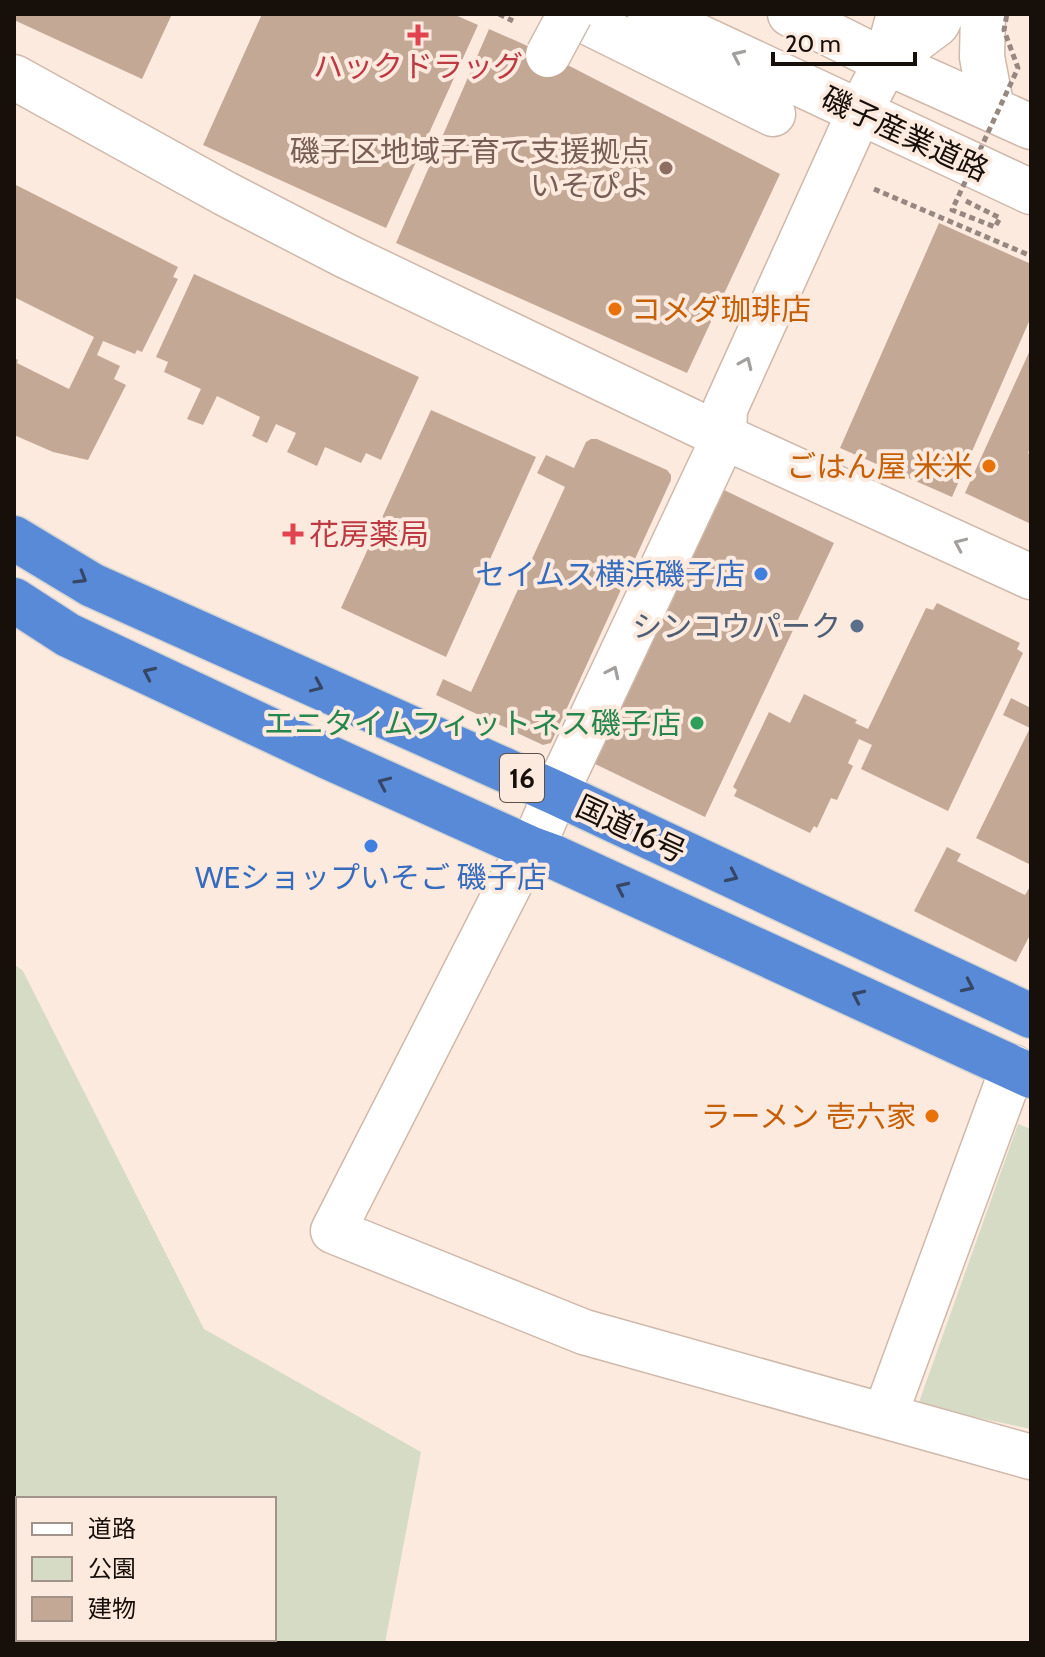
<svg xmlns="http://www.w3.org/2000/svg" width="1045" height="1657" viewBox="0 0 1045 1657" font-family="Cabin,'Noto Sans JP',sans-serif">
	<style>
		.green { fill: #d5dbc5; fill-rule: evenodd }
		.building { fill: #c4a896 }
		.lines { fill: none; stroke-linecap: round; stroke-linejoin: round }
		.minor-casing { stroke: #cfb9ab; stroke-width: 47 }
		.highway-casing { stroke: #d5d4d3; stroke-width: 47 }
		.path { stroke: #968880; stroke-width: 5; stroke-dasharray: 6 4; stroke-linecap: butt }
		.minor { stroke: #fff; stroke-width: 44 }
		.highway { stroke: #598ad7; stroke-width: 44 }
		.minor-bridge-casing { stroke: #cfb9ab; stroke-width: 47; stroke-linecap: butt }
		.path-bridge { stroke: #968880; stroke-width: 5; stroke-dasharray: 6 4; stroke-linecap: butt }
		.minor-bridge { stroke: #fff; stroke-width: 44 }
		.oneway { stroke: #a29f9d }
		.oneway2 { stroke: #354666 }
		.health-dot { fill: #e0444e; stroke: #fdeadf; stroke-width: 3 }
		.education-dot { fill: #8d6e63; stroke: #fdeadf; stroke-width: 3 }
		.food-dot { fill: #e8710a; stroke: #fdeadf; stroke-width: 3 }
		.shop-dot { fill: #3f7fe0; stroke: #fdeadf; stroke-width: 3 }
		.service-dot { fill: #5c6f8a; stroke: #fdeadf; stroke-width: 3 }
		.leisure-dot { fill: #2e9e5b; stroke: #fdeadf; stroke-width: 3 }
		.labels { text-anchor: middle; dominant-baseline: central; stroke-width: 8; stroke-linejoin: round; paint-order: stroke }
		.shield { fill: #fdeadf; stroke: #5c514a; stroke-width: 2 }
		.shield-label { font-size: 28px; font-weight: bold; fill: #170f0a }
		.health-label { font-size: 30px; fill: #be3a42; stroke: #fdeadf }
		.street-label { font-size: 30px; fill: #170f0a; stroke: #fdeadf }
		.education-label { font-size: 30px; fill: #785e54; stroke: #fdeadf; text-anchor: end }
		.food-label { font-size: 30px; fill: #c56008; stroke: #fdeadf; text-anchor: end }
		.shop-label { font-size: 30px; fill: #366cbe; stroke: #fdeadf; text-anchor: end }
		.service-label { font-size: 30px; fill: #4e5e75; stroke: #fdeadf; text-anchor: end }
		.leisure-label { font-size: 30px; fill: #27864d; stroke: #fdeadf; text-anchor: end }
	</style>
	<rect width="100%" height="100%" fill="#fdeadf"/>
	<path class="green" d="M14,964l9,7 181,358 217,123 -36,191h-371zM18,1499h256v140h-256z
		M1018,1124l13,5v300l-113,-24z"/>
	<path class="building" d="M14,14h158l-30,65 -128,-59z
		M262,14h191l25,11 -92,203 -183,-83z
		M489,29l59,26 232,119 -93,199 -291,-130z
		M14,184l164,83 -5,10 5,2 -36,73 -5,-2 -2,4 -32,-13 -6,14 23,11 -6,13 12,6 -38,75 -35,-8 -39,-17v-77l4,2 -1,3 52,26 25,-52 -80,-40z
		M939,223l92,41v53l-79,180 -112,-49z
		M194,274l225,103 -38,83 -15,-7 -5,10 -36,-16 -8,19 -30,-14 9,-19 -20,-9 -9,19 -15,-7 8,-19 -43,-21 -14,29 -16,-6 14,-30 -37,-17 4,-10 -12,-5z
		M1031,348v98l-3,7 3,2v69l-66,-31z
		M431,410l105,47 -90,200 -105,-49z
		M591,439h6l70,31 4,5v5l-120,263 -8,2 -107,-50 7,-16 28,13 94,-205 -28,-14 9,-18 28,13 12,-26z
		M722,489l112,54 -129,274 -112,-54z
		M937,603l83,40 -3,6 6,4 -75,158 -87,-42 11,-24 -13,-6 -11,24 5,3 -16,34 -6,-2 -14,30 -3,-2 -4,7 -76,-37 3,-6 -4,-3 36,-75 21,11 14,-29 53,26 -2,3 13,6 58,-121 7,2z
		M1011,698l20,10v157l-55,-27 54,-110 -27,-13z
		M947,847l14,7 -4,7 68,34 6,-10v48l-15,29 -102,-51z"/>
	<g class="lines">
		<defs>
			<path id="minor" d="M571,14l202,100
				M650,14l381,178
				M790,14l96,48 145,65
				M899,14l-13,48 -27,51 -134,296 -1,28 -168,356 -24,56 -17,25 -182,357 251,101 447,125
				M983,14l-1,43 10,52
				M886,62l51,-38 5,-10
				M14,77l212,117 120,62 378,181 307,140
				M885,1415l128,-348"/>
			<path id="highway" d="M14,538l78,47 464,208 475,223
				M14,600l54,35 260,122 204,92 22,8 477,219"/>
		</defs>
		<use href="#minor" class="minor-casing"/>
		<use href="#highway" class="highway-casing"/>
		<path class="path" d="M499,14l14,7
			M874,189l157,67"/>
		<use href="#minor" class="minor"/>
		<use href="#highway" class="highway"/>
		<defs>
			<path id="minor-bridge" d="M548,55l22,-41"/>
		</defs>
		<use href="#minor-bridge" class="minor-bridge-casing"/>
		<path class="path-bridge" d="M966,201l34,17 -5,9 -43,-17 66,-142 -14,-38 3,-16"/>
		<use href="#minor-bridge" class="minor-bridge"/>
	</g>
	<defs><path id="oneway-chevron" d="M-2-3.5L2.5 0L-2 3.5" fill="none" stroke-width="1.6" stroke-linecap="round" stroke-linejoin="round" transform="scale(2)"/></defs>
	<g class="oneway">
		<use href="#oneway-chevron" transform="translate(738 56) rotate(-155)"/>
		<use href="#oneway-chevron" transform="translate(746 363) rotate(-66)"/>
		<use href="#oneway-chevron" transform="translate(960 544) rotate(-156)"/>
		<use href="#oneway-chevron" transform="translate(613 672) rotate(-65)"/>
	</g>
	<g class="oneway2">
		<use href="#oneway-chevron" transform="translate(81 578) rotate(31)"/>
		<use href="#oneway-chevron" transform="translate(149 673) rotate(-155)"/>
		<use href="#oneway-chevron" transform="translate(317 686) rotate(24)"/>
		<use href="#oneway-chevron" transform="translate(384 783) rotate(-156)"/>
		<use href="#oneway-chevron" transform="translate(732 876) rotate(25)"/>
		<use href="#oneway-chevron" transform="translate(622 888) rotate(-155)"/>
		<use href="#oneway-chevron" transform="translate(968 986) rotate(25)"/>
		<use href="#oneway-chevron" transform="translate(858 996) rotate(-155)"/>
	</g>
	<g class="health-dot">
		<path d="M414 23h8v8h8v8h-8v8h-8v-8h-8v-8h8z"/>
		<path d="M289 522h8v8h8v8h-8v8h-8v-8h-8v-8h8z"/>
	</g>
	<circle class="education-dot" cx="666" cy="168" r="8"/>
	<g class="food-dot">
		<circle cx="615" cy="309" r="8"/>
		<circle cx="989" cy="466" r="8"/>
		<circle cx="932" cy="1116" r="8"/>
	</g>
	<g class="shop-dot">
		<circle cx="761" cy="574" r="8"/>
		<circle cx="371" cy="846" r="8"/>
	</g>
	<circle class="service-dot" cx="857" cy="626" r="8"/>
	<circle class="leisure-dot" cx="697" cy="723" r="8"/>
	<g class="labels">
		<rect class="shield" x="500" y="754" width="44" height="48" rx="6"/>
		<g class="shield-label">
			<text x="522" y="778">16</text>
		</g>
		<g class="health-label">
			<text x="418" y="66">ハックドラッグ</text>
			<text x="309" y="534" text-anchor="start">花房薬局</text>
		</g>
		<g class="street-label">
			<text transform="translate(905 134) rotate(25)">磯子産業道路</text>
			<text transform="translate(631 829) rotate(25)">国道16号</text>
		</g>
		<g class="education-label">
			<text x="650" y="151">磯子区地域子育て支援拠点<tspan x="650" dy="34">いそぴよ</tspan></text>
		</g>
		<g class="food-label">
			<text x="631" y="309" text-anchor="start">コメダ珈琲店</text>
			<text x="973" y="466">ごはん屋 米米</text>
			<text x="916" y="1116">ラーメン 壱六家</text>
		</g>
		<g class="shop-label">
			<text x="745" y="574">セイムス横浜磯子店</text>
			<text x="371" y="877" text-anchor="middle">WEショップいそご 磯子店</text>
		</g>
		<g class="service-label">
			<text x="841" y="626">シンコウパーク</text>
		</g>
		<g class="leisure-label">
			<text x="681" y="723">エニタイムフィットネス磯子店</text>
		</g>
	</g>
	<rect width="1045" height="1657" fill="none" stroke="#170f0a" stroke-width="32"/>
	<rect x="16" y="1497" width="260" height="144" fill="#fdeadf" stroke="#a1928a" stroke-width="2"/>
	<rect x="32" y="1523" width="40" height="12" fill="#ffffff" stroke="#a1928a" stroke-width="2"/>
	<text x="88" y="1537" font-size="24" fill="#170f0a">道路</text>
	<rect x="32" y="1557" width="40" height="24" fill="#d5dbc5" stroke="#a1928a" stroke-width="2"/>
	<text x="88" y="1577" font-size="24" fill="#170f0a">公園</text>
	<rect x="32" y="1597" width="40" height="24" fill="#c4a896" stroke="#a1928a" stroke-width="2"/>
	<text x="88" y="1617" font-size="24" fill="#170f0a">建物</text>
	<path d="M773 52v12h142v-12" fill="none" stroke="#170f0a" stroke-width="4"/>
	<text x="785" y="52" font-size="24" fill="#170f0a" stroke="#fdeadf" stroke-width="6" paint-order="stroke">20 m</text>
</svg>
